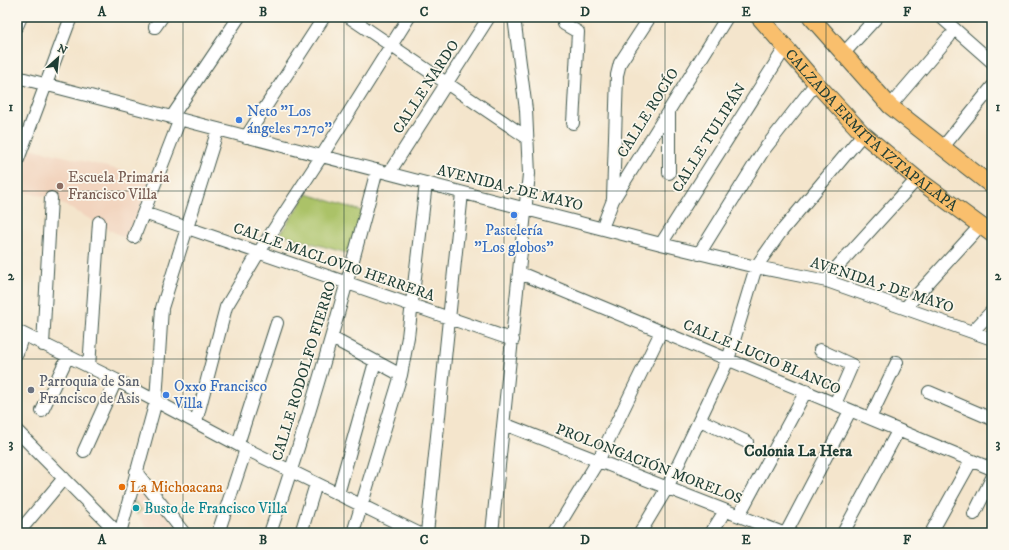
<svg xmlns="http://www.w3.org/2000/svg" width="1009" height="550" viewBox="0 0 1009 550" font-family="'IM FELL DW Pica',serif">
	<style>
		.built { fill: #f2d4be }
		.green { fill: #abc267; stroke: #65804e }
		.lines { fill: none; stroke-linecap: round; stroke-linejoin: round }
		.minor-casing { stroke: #3f564b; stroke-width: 14 }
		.major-casing { stroke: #3f564b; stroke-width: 18 }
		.minor { stroke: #fff; stroke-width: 12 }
		.major { stroke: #f9bf6d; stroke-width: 16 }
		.grid { fill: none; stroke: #1f3d34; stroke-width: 1; stroke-opacity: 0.55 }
		.shop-dot { fill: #3f7fe0; stroke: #fbf7ec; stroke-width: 1.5 }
		.education-dot { fill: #8d6e63; stroke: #fbf7ec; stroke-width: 1.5 }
		.worship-dot { fill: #6b7280; stroke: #fbf7ec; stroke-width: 1.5 }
		.food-dot { fill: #e8710a; stroke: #fbf7ec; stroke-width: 1.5 }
		.culture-dot { fill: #0f9aa8; stroke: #fbf7ec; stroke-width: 1.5 }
		.labels { text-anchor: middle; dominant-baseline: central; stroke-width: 3.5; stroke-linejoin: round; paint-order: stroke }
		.street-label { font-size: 15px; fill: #1f3d34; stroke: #fbf7ec }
		.shop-label { font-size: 15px; fill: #366cbe; stroke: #fbf7ec; text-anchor: start }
		.education-label { font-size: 15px; fill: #785e54; stroke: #fbf7ec; text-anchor: start }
		.worship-label { font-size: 15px; fill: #5b616d; stroke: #fbf7ec; text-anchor: start }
		.food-label { font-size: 15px; fill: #c56008; stroke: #fbf7ec; text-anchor: start }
		.culture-label { font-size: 15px; fill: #0d838f; stroke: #fbf7ec; text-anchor: start }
		.neighbourhood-label { font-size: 16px; font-weight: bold; fill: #1f3d34; stroke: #fbf7ec }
		.neatline { fill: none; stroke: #1f3d34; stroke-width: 1.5 }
		.grid-label { font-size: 13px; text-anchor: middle; font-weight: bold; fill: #1f3d34 }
	</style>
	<rect width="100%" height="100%" fill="#fbf7ec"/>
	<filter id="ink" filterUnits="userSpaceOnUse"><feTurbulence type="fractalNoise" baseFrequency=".025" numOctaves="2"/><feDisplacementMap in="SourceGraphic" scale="8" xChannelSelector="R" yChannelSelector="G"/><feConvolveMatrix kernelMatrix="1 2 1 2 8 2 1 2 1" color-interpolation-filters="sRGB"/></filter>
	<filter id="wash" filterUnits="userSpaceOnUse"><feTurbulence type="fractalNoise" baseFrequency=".012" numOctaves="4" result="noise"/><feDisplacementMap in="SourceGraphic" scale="16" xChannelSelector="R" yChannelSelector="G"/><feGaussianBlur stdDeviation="0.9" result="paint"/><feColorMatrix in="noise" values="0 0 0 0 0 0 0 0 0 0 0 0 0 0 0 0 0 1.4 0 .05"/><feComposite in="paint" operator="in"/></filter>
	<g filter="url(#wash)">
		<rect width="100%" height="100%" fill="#f4e5cc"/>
		<path class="built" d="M30,148l122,30 -25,61 -76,-41 -34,-8v-12z
			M141,480l40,53h-30l-18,-24z"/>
		<path class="green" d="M307,194l55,17 -12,43 -70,-20z
			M135,501l7,9 -5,5 -4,-6z"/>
	</g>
	<g filter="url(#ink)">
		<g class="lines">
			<defs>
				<path id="minor" d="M349,17l177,120
					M568,17l-4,7 14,8 -5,91
					M941,17l51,45
					M17,26l4,-9
					M155,27l7,-10
					M843,54l34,-37
					M17,77l644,167 95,23 71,14 165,58
					M890,106l59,-69
					M669,110v63
					M171,118l68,-101
					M246,137l78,-120
					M943,147l49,-60
					M17,162l54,-145
					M389,173l100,-156
					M613,199l4,-124 3,-12 30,-46
					M144,213l369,127
					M602,228l11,-28 114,-183
					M134,237l46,-118
					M661,244l124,-196
					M699,254l64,-103 53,-68
					M520,273l472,196
					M827,281l9,-13 81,-89
					M906,307l74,-81
					M17,331l99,49 130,69 172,84
					M973,331l19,-20
					M332,338l69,37
					M43,345l8,-147
					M820,350l32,15 -17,39
					M17,353l6,-19
					M89,367l10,-145
					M929,392l63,27
					M42,411l26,-55
					M870,418l27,-56
					M700,420l47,22
					M196,422l30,-115 33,-55 62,-95 88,-140
					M504,424l279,109
					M17,431l101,102
					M238,444l39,-121
					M84,451l32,-71
					M136,472l48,61
					M338,494l37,-132
					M974,514l18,-36
					M739,515l67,-124
					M18,533l46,-55
					M120,533l36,-132 6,-93 56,-179
					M218,533l28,-84
					M270,533c41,-119 75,-240 107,-363
					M301,533l15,-49
					M353,533l48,-158 7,-38 18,-154
					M427,533l35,-340
					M492,533l37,-359 -3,-64 -12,-93
					M554,533l44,-72 63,-129
					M640,533l27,-45 61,-128 28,-93 24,-34 83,-99
					M711,533l14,-22
					M786,533l64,-122
					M843,533l55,-102
					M931,533l40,-72"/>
				<g id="major">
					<path id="s1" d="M759,17l57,66 47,51 54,45 75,55"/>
					<path d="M811,17l79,89 102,80"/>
				</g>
			</defs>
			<use href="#minor" class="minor-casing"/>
			<use href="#major" class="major-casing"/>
			<use href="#minor" class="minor"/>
			<use href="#major" class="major"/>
		</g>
	</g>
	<path class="grid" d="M183,17v516M344,17v516M504,17v516M665,17v516M826,17v516M17,191h975M17,359h975"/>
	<g class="shop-dot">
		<circle cx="239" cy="120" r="4"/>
		<circle cx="514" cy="215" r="4"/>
		<circle cx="166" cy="395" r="4"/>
	</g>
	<circle class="education-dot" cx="60" cy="186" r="4"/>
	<circle class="worship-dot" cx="31" cy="390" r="4"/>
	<circle class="food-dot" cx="122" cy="487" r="4"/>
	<circle class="culture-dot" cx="136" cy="508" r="4"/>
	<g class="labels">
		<g class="street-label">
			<text transform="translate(426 87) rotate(-57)">CALLE NARDO</text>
			<text transform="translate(648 113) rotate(-58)">CALLE ROCÍO</text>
			<text stroke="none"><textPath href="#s1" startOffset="160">CALZADA ERMITA IZTAPALAPA</textPath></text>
			<text transform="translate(709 138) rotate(-58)">CALLE TULIPÁN</text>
			<text transform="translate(510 188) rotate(14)">AVENIDA 5 DE MAYO</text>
			<text transform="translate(334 262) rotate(19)">CALLE MACLOVIO HERRERA</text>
			<text transform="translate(882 285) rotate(18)">AVENIDA 5 DE MAYO</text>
			<text transform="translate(762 357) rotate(23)">CALLE LUCIO BLANCO</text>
			<text transform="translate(304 371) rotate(-73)">CALLE RODOLFO FIERRO</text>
			<text transform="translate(649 464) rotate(21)">PROLONGACIÓN MORELOS</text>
		</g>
		<g class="shop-label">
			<text x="247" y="111">Neto "Los<tspan x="247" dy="17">ángeles 7270"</tspan></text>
			<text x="514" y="230" text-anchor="middle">Pastelería<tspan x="514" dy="17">"Los globos"</tspan></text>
			<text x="174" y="386">Oxxo Francisco<tspan x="174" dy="17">Villa</tspan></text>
		</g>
		<g class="education-label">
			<text x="68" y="177">Escuela Primaria<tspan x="68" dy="17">Francisco Villa</tspan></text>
		</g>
		<g class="worship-label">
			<text x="39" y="381">Parroquia de San<tspan x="39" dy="17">Francisco de Asis</tspan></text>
		</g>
		<g class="food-label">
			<text x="130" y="487">La Michoacana</text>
		</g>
		<g class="culture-label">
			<text x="144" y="508">Busto de Francisco Villa</text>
		</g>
		<g class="neighbourhood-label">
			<text x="798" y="451">Colonia La Hera</text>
		</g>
	</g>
	<rect width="1009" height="550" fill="none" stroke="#fbf7ec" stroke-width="44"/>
	<g transform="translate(58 58) rotate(27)" stroke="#fbf7ec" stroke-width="3" paint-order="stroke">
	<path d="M0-3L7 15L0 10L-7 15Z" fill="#1f3d34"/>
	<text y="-6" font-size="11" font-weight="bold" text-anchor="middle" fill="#1f3d34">N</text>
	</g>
	<rect x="22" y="22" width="965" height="506" class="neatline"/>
	<g class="grid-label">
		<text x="102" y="16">A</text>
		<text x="263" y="16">B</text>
		<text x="424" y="16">C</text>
		<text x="585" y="16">D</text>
		<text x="746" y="16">E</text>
		<text x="907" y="16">F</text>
		<text x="11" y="111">1</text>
		<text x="998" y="111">1</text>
		<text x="11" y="280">2</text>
		<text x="998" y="280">2</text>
		<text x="11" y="448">3</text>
		<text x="998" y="448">3</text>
		<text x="102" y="544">A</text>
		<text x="263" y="544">B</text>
		<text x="424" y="544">C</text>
		<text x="585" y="544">D</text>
		<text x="746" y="544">E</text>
		<text x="907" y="544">F</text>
	</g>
</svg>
